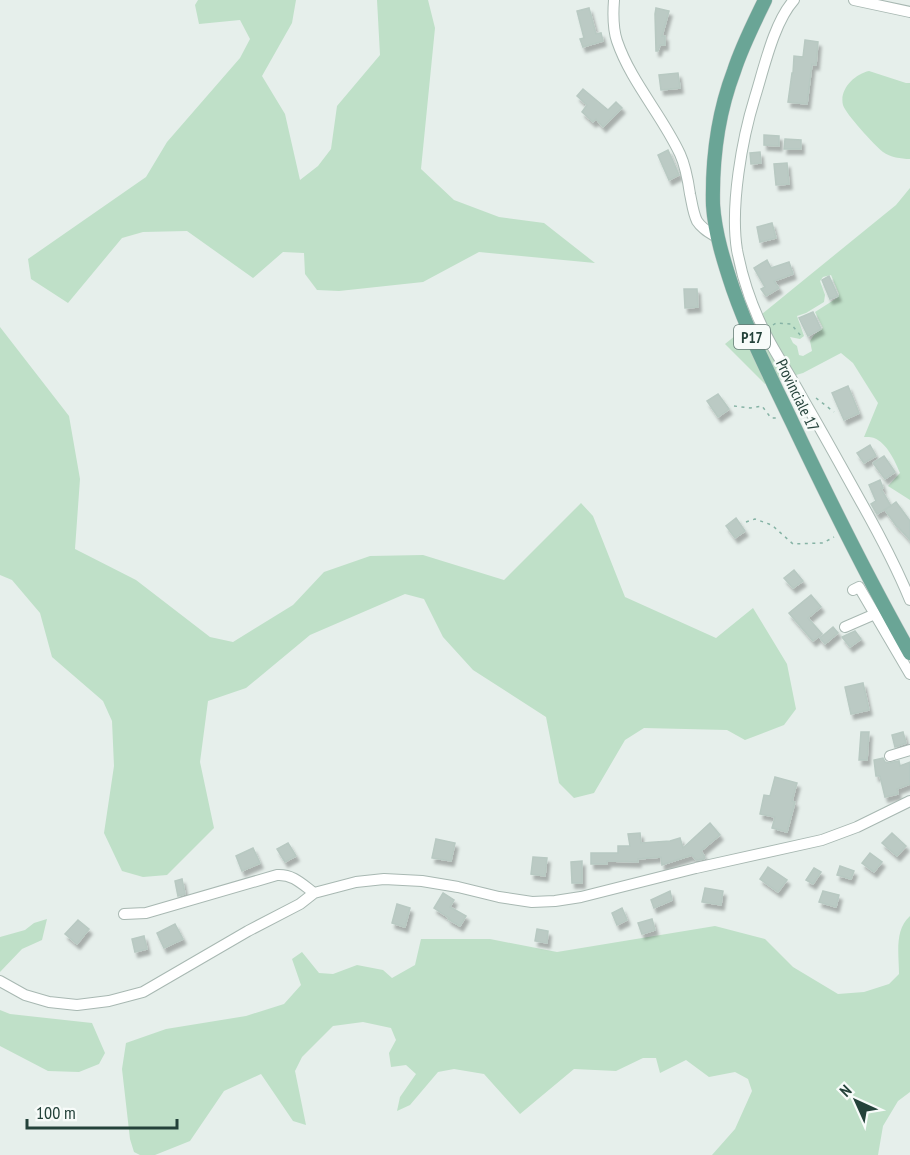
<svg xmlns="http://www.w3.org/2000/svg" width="910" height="1155" viewBox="0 0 910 1155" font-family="'PT Sans Narrow',sans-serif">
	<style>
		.green { fill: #bfe0c8; fill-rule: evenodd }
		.building { fill: #bbcac4; stroke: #b8c9c2; stroke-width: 1.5; filter: url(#shadow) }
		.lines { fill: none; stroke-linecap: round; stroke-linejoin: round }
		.minor-casing { stroke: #a8b8b2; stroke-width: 12 }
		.major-casing { stroke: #c2cac8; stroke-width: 15 }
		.path { stroke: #86b3a5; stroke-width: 1.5; stroke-dasharray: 3 4.5; stroke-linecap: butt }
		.minor { stroke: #fff; stroke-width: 10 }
		.major { stroke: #6aa596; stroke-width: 14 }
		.labels { text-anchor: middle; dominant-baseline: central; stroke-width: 5; stroke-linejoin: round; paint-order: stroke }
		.shield { fill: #f7fbf9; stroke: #637a73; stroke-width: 1.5 }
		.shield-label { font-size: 15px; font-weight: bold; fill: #24423a }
		.street-label { font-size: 16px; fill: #24423a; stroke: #f7fbf9 }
	</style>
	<defs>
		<filter id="shadow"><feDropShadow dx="3" dy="5" stdDeviation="1.5" flood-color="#0004"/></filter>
	</defs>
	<rect width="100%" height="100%" fill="#e6efeb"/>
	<path class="green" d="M198,0h98l-4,23 -30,53 23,38 15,66 18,-14 13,-17 6,-43 43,-51 -3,-55h51l7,28 -14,141 33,31 45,17 45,6 51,40 -116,-11 -56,30 -84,9 -22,-1 -12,-16 -1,-21 -21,-1 -30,26 -66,-47 -44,1 -21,6 -54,65 -37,-24 -3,-20 118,-82 21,-35 73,-84 10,-19 -10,-19 -41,4 -4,-19z
		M869,71l37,12h4v76c-9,0 -20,-2 -27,-7 -8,-6 -38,-39 -40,-47 -4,-16 12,-31 26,-34z
		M910,188v312l-22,-14 12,-13c-5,-12 -13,-30 -26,-35 -1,-1 -9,-1 -10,-1l14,-34 -25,-40 -12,-10 -38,20 -38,11 -40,-40 171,-139zM831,275l8,19 -2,4 -22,14 8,16 -9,7 -4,6 2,10 -9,5 -4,-1 -2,-9 -4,-3 -3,-6 10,2 4,-3 -7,-20 9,-3 18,-11 1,-7 -5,-14 3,-4z
		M0,327l69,89 11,63 -5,70 61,31 74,57 23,5 60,-37 31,-33 46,-16 53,-1 81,25 77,-77 12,13 32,81 91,41 37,-30 34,56 9,45 -12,16 -39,15 -18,-10 -83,-2 -19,12 -31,53 -20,5 -15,-15 -13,-66 -73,-47 -30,-33 -19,-38 -19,-5 -95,41 -64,53 -38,13 -8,61 14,66 -47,47 -24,2 -21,-6 -18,-38 10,-67 -2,-45 -9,-20 -51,-44 -12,-44 -28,-33 -12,-5z
		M910,916v176l-12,9 -15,25 -5,29h-166l23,-26 17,-38 -4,-12 -13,-7 -26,5 -23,-17 -26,13 -4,-15h-13l-27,13 -42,-2 -54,45 -36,-40 -30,-5 -16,3 -28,33 -13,6 3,-14 16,-23 -10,-9 -15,2 -2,-14 7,-13 -5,-12 -28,-6 -30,4 -31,31 -7,14 11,54 -13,-4 -32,-47 -37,17 -34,50 -35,14h-15l-6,-3 -4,-13 -8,-70 4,-26 40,-14 80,-13 38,-12 17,-19 -9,-26 10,-7 17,21 14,1 24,-9 26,5 9,8 23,-13 6,-26h69l67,13 158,-26 50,13 28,28 45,27 26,-2 25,-8 10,-10c0,-19 -5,-44 11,-58z
		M47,919l-5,21 -20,9 -22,23v-35l25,-7 9,-7z
		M0,1010l10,4 82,9 13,30 -6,11 -20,8 -31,-1 -48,-25z"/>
	<path class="building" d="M589,8l7,26 5,-1 2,8 -20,6 -3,-8 4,-1 -7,-27z
		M656,8l13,3 -7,25h3v9h-5l-2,6h-2l-1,-37z
		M805,40l13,2 -2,23 -4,-1 -5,40 -19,-2 4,-29h1l1,-17 9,1z
		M678,73l2,15 -19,2 -2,-15z
		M583,89l25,21 8,-8 6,6 -19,19 -7,-8 -3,3 -11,-10 5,-7 -10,-9z
		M764,135l15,1v10l-15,-1z
		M785,139l16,1v9h-17z
		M668,150l11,25 -10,5 -11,-25z
		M760,152l1,11 -10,1 -1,-11z
		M787,163l2,21 -13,1 -2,-21z
		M772,223l4,15 -16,4 -3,-15z
		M767,260l4,8 18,-6 4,12 -19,7 5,7 -13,8 -5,-7 4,-2 -11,-19z
		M829,276l9,20 -8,3 -8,-19z
		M684,289h13l1,18 -13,1z
		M813,312l8,17 -13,7 -9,-18z
		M848,386l11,27 -15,7 -12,-27z
		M718,394l11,15 -11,8 -11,-16z
		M870,445l6,11 -12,7 -7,-10z
		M884,456l11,16 -10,7 -12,-16z
		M880,480l3,8 -2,1 10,17 -14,8 -6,-10 5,-3 -7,-16z
		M896,502l14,19v19l-12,-13h-1l-12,-17z
		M736,518l9,13 -10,7 -9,-12z
		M794,570l9,11 -10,7 -9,-10z
		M811,595l10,12 -13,11 14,16 -9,7 -24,-28z
		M833,627l5,6 -13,11 -5,-6z
		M855,631l6,8 -11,8 -8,-10z
		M863,683l6,27 -18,4 -6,-27z
		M861,732h8l-2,28h-8z
		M903,732l3,11 -11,4 -3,-12z
		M883,758l2,4 4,1 10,-2 1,5 10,-4v22l-13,5 1,5 -13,3 -5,-21h-4l-2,-16z
		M775,777l22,6 -5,18 3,1 -8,30 -15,-4 3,-11 -15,-3 4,-19 6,1z
		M710,823l10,12 -19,16 4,6 -1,2 -8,1 -4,-5 -30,10 -1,-8 -23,2v3l-31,-1v3h-16v-11h27v-7h12l-2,-12 12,-1 1,10 29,-2 10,-3 3,10z
		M892,833l14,13 -9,10 -15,-13z
		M436,839l19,4 -4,18 -19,-3z
		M288,843l8,13 -11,6 -8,-13z
		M253,848l7,15 -18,8 -6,-15z
		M870,853l12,9 -8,10 -12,-9z
		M533,857l14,1 -2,18 -14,-2z
		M582,861v22h-10l-1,-21z
		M840,866l14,5 -3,8 -14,-4z
		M768,867l19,13 -9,12 -18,-13z
		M814,868l7,4 -8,12 -7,-4z
		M182,879l3,15 -7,2 -3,-15z
		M705,888l18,3 -2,14 -19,-3z
		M670,891l2,9 -18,8 -3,-8z
		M823,891l16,4 -3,12 -17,-5z
		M443,893l11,7 -4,7 16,9 -6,10 -12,-7 1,-1 -15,-10z
		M397,904l13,4 -5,19 -13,-4z
		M622,908l5,12 -10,5 -5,-12z
		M652,919l3,11 -13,4 -4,-11z
		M78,920l11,9 -12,15 -12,-10z
		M175,924l8,15 -19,9 -7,-15z
		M537,929l11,2 -1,12 -12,-2z
		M144,936l3,13 -12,3 -3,-13z"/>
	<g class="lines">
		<defs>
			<path id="minor" d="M614,0c-1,13 -1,29 3,41 14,41 45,74 63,113 6,13 8,26 10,40 2,9 3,19 7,27 5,8 13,12 21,17
				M794,0c-20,22 -30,68 -39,97 -13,42 -25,109 -18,153 6,32 18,65 34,94 10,18 22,36 32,55 20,34 39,69 58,103 18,32 35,64 49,98
				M854,0l56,12
				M853,590l6,-3 51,87
				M845,627l30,-13
				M890,756l20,-6
				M124,914l22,-1 131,-38c16,-1 25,9 37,18
				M0,981l25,14 24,7 28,3 32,-4 34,-9 105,-61 52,-27 14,-11 42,-11 28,-3 38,2 36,6 41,10 33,5 23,-1 26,-4 115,-29 126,-28 35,-13 53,-26"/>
			<path id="major" d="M765,0c-11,23 -23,46 -31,71 -16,42 -22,89 -21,134 2,29 11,57 20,84 16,46 38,89 59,133 37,78 75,155 118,231"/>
		</defs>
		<use href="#minor" class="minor-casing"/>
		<use href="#major" class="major-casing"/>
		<path class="path" d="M773,325l3,-2 15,1 10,12
			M816,398l18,14
			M734,406l16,2 12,-2 9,12h5
			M746,522l9,-3 14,5 5,3 19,17 30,-1 11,-6"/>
		<use href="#minor" class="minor"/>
		<use href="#major" class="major"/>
	</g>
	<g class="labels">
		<rect class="shield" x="734" y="325" width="36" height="24" rx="4.5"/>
		<g class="shield-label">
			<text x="752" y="337">P17</text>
		</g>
		<g class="street-label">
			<text transform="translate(798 395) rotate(64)">Provinciale 17</text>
		</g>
	</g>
	<g transform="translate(856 1101) rotate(315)" stroke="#f7fbf9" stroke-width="4.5" paint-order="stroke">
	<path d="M0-4.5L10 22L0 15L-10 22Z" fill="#24423a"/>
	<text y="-9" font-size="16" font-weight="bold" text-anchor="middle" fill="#24423a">N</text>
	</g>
	<path d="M27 1119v9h150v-9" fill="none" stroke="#24423a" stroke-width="3"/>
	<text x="36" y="1119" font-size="18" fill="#24423a" stroke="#f7fbf9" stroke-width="4.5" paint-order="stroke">100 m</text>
</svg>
